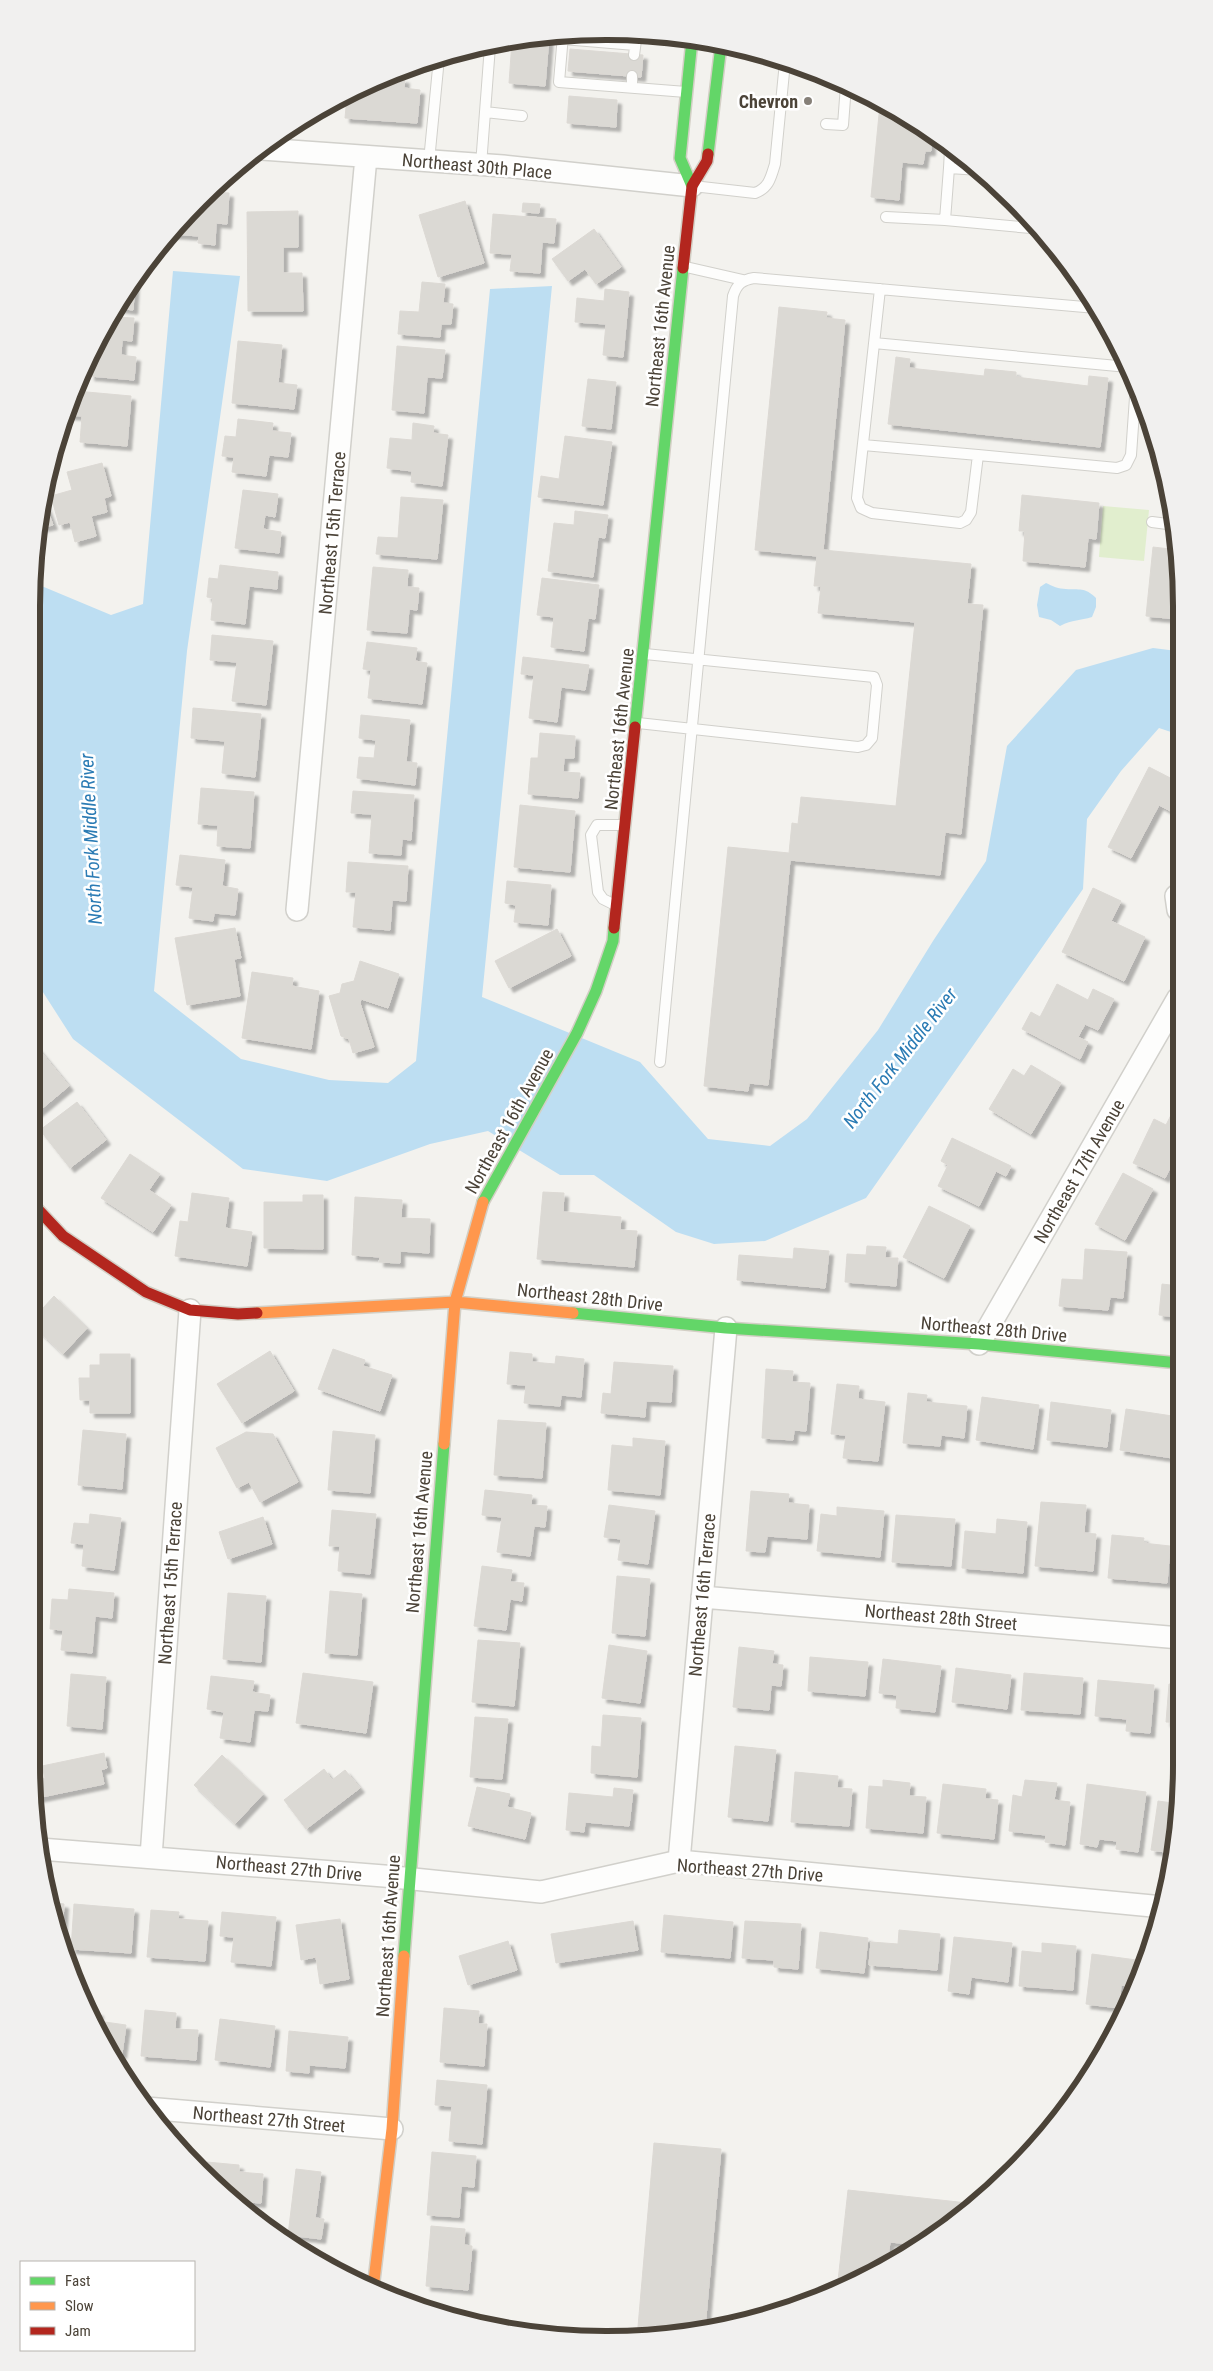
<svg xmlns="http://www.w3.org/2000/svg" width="1213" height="2371" viewBox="0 0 1213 2371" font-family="'Roboto Condensed',sans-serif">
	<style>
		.green { fill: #e1eece }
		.water { fill: #bddef2 }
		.building { fill: #dbd9d4; stroke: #dcd9d4; filter: url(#shadow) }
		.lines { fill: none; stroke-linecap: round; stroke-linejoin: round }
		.lane-casing { stroke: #d1d0cb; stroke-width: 12 }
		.street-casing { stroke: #d1d0cb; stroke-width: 24 }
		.fast-casing { stroke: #d3cfc5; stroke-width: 14 }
		.slow-casing { stroke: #d3cfc5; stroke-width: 14 }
		.jam-casing { stroke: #d3cfc5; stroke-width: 14 }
		.lane { stroke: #fdfdfc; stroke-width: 10 }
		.street { stroke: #fdfdfc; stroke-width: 21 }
		.fast { stroke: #63d668; stroke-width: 11 }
		.slow { stroke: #ff974d; stroke-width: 11 }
		.jam { stroke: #b3261e; stroke-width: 11 }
		.poi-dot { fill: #868078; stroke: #fff; stroke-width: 2 }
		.labels { text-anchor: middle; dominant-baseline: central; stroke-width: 5; stroke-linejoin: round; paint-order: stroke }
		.poi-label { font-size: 18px; font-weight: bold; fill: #4b4338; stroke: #fff; text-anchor: end }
		.street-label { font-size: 18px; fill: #4b4338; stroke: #fff }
		.water-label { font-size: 19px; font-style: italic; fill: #2a7bb4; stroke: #fff }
		.rim { fill: none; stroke: #4b4338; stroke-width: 6 }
	</style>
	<defs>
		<filter id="shadow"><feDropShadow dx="4.5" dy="4.5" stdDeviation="1" flood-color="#0004"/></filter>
	</defs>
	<rect width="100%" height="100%" fill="#f3f2ee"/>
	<path class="green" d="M1103,506l46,4 -5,51 -45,-4z"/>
	<path class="water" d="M173,271l67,5 -53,375 -33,340 87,68 88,21 59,3 28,-22 74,-772 62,-3 -70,711 158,65 68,77 62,7 37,-27 71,-89 55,-89 53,-80 21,-115 69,-76 77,-22 24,3v83l-18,-6 -38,43 -34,48 -4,70 -217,309 -101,43 -51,3 -38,-12 -82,-57h-34l-72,-44 -58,13 -103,37 -84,-12 -170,-130 -41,-64v-393l79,33 32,-11z
		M1046,583c6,3 13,6 20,6 13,1 19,-2 30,9v9l-4,10c-12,4 -19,2 -32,9l-9,-6 -12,-3 -2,-12 3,-18z"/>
	<path class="building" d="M532,36h17l-4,50 -36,-3 3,-42z
		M570,49l73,6 -2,22 -73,-6z
		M387,78l18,1 -1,9 16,2 -3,33 -72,-5 2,-22z
		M569,96l48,4 -1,27 -49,-4z
		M880,104l55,36v3l-4,-1v9h-6l-2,13 -21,-2 -3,38 -28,-3z
		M211,192l18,1 -2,31 -11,-1 -1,22 -17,-2 1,-7 -28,-2z
		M465,201l19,62 -46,14 -19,-62z
		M523,203l17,1 -1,9 -17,-1z
		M298,211v36h-15v26h19l1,38h-55l-1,-99z
		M493,214l63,5 -2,24 -12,-1 -2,31 -30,-2 2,-17 -22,-1z
		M594,229l27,38 -25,17 -11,-15 -17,12 -16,-22z
		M135,281l-2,29 -15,-2z
		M422,282l23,2 -2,19 10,1 -2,20h-10l-1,13 -42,-3 2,-23 19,1z
		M605,289l24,3 -6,65 -20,-2 3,-31 -31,-2 2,-24 27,3z
		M779,307l48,5 -1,6 19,2 -22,230 148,14 -4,40 16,1 -22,229 -16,-2 -5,43 -150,-15 -22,225 -19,-2 -1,8 -44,-5 24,-239 61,6 3,-30 6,1 3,-27 95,9 19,-184 -97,-9 3,-27h-7l3,-30 -62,-6z
		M113,317l21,1 -2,23 -10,-1 -1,15 15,2 -2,23 -44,-4 2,-26z
		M238,341l44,4 -4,38 19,2 -3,24 -62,-6z
		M397,346l48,4 -3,28 -15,-1 -3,36 -32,-3z
		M896,357l14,2 -1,9 75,8 1,-7 31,3v5l72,9 1,-10 19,2 -8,69 -212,-23z
		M588,379l28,3 -5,47 -29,-3z
		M76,391l55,5 -4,50 -47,-4 2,-26 -13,-1z
		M238,419l35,4 -1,8 19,2 -3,24 -19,-2 -3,21 -34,-4 2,-15 -12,-1 3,-20 11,1z
		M413,423l21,3 -1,7 15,2 -6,51 -31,-4 1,-11 -25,-3 3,-30 22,2z
		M565,436l47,6 -9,63 -65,-8 3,-21 18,3z
		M102,463l9,33 -7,2 3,14 -16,4 5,20 -21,6 -5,-20 -11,3 -8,-29 21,-6 -5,-18z
		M243,490l35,4 -3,23 -10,-2 -2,14 18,3 -2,21 -44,-5z
		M1022,495l77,8 -3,36 -8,-1 -3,29 -62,-6 2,-30h-6z
		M401,497l42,3 -6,59 -61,-5 2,-17 20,1z
		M44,501l9,24 -14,3z
		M575,511l33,4 -3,23 -7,-1 -5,40 -45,-6 6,-48 20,2z
		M1153,547l17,2 -1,13 8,1v56l-31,-3z
		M220,565l58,7 -1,17 -28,-3 -4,38 -34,-4 2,-22 -6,-1 2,-19 9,1z
		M373,567l35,3 -1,17 12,1 -2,22 -8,-1 -2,24 -40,-3z
		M542,578l57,7 -4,34 -7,-1 -4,33 -33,-4 3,-30 -17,-2z
		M212,635l61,6 -7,64 -34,-4 5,-39 -27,-2z
		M367,642l50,6 -2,13 12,2 -5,41 -54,-6 3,-28 -8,-1z
		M523,657l66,8 -4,25 -24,-3 -4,35 -28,-4 5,-43 -13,-1z
		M193,708l68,6 -6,63 -33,-4 3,-32 -34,-3z
		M361,715l49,5 -4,42 11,1 -2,22 -58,-7 2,-21 15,1 2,-18 -17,-2z
		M540,733l35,3 -1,22h-10l-1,14 17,1 -2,25 -50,-4 3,-36h7z
		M1149,767l29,15v33l-19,-10 -28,53 -23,-11z
		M201,788l53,4 -4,56 -33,-2 1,-21 -20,-1z
		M353,791l61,4 -3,45 -9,-1 -1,16 -32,-2 3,-39 -21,-1z
		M520,805l55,6 -5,61 -56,-5z
		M180,855l45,5 -3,26 16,3 -3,26 -21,-2 -1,8 -24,-3 4,-31 -17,-2z
		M348,862l60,4 -2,35 -14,-1 -2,30 -37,-3 3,-35h-10z
		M507,881l44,4 -3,40 -34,-3 2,-17 -11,-2z
		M1093,888l28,13 -10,20 34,16 -21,44 -62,-29z
		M235,928l6,30 -7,1 6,37 -53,9 -12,-67z
		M557,929l14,27 -62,32 -14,-27z
		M360,961l39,13 -11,34 -27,-9 -1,4 14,44 -21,6 -4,-14 -8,-3 -12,-40 11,-3 2,-9 12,-3z
		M252,972l41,6 -1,8 27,5 -8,58 -69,-11z
		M1057,984l31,16 5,-11 21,10 -16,31 -13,-6 -7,13 10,5 -8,17 -58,-30 9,-17 9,5z
		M32,1041l37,45 -37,31z
		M1031,1065l30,18 -30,51 -42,-25 24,-40 11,7z
		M77,1102l29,38 -36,28 -30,-38z
		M1171,1115l8,4v41l-4,-2 -10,20 -32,-15 21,-44 12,6z
		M952,1138l59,28 -5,10 -10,-5 -17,35 -41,-20 10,-21 -7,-4z
		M130,1154l30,20 -11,16 22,15 -18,27 -52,-34z
		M1123,1173l30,16 -28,51 -30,-16z
		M543,1192l21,1 -1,19 58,5 -1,13 17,1 -3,36 -97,-8z
		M192,1193l37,5 -4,30 27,4 -5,34 -72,-10 5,-35 8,1z
		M303,1195h20v54l-59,-1v-46h39z
		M355,1197l47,3 -1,18 29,1 -1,34 -29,-2v12l-21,-1 1,-5 -28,-2z
		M929,1206l41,20 -26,52 -41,-21z
		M867,1246l19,1 -1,11h13l-2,28 -51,-4 2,-28 19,1z
		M794,1248l35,3 -4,37 -88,-8 2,-25 54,4z
		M1085,1249l42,3 -4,46 -13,-1 -2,13 -49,-4 3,-27 21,1z
		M32,1274l5,5 -5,5z
		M1162,1284l17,2v31l-20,-2z
		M54,1296l33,32 -24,26 -31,-29v-5z
		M333,1349l32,11 -2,6 29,9 -12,36 -62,-22z
		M270,1351l24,40 -52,32 -25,-39z
		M510,1352l22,2v8l23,2 1,-8 28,3 -3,38 -20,-2 -1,11 -36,-3 2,-18 -19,-1z
		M100,1354h30v59h-40v-13h-10l-1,-22h11v-13h10z
		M614,1362l59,4 -2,36 -25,-1 -1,16 -44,-4 2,-20 8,1z
		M766,1369l27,2 -1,11 18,1 -4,48 -12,-1 -1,10 -31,-2z
		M837,1384l22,2 -1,13 27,3 -7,59 -35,-3 3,-23 -15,-1z
		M908,1393l19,2 -1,7 41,4 -3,32 -23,-3 -1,11 -37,-3z
		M982,1397l57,8 -6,44 -57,-9z
		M1051,1402l60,8 -4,37 -60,-7z
		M1126,1409l53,8v42l-59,-9z
		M498,1420l48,3 -4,55 -48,-3z
		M83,1430l43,4 -4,55 -44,-4z
		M333,1431l42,4 -5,58 -42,-3z
		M246,1432l27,2 25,48 -38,20 -11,-20 -12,6 -21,-40z
		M633,1438l32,3 -5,54 -52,-5 4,-45 21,2z
		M485,1490l47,5 -1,10 16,1 -2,21 -11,-1 -4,30 -33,-4 5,-35 -20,-2z
		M751,1491l38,3 -1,9 21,2 -2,34 -40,-3 -2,16 -19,-1z
		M1041,1502l45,3 -2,28 12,1 -3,37 -58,-5z
		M609,1505l46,6 -7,53 -30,-4 3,-21 -17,-2z
		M837,1507l47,4 -4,46 -63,-6 4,-37 16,2z
		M332,1510l44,4 -6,60 -32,-3 2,-25h-11z
		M90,1514l31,4 -7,52 -32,-4 2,-22 -13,-1 3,-20 15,1z
		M896,1515l59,4 -4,47 -59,-4z
		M263,1517l9,27 -44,15 -9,-27z
		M997,1519l30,3 -4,51 -61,-5 3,-37 31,3z
		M1112,1535l32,3 -1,5 27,3 -3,37 -59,-5z
		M1180,1554v32h-2z
		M482,1566l30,4 -2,12 14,1 -2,18 -12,-2 -4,31 -32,-4z
		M617,1576l33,3 -5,57 -33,-3z
		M69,1589l45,4 -2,25 -17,-2 -3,37 -31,-3 2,-20 -13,-1 2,-30 16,1z
		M330,1591l32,3 -5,61 -32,-2z
		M228,1593l38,3 -5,66 -38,-3z
		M478,1640l42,3 -6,63 -42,-4z
		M609,1645l38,6 -7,52 -38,-5z
		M739,1647l35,4 -2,13 11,1 -2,21 -10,-1 -2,25 -36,-3z
		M810,1657l58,5 -3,34 -57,-5z
		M883,1659l58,7 -6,46 -39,-4 1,-13 -18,-2z
		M956,1668l55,7 -4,34 -55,-7z
		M303,1673l70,9 -7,51 -70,-10z
		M1024,1673l59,5 -3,36 -59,-4z
		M71,1674l35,3 -4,52 -35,-3z
		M211,1676l43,5 -2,11 18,3 -2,16 -14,-1 -4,32 -30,-4 4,-26 -17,-3z
		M1098,1680l56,5 -4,48 -24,-2 1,-12 -32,-3z
		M1169,1684l11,1v38l-14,-1z
		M603,1715l38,3 -4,59 -46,-4 1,-27 9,1z
		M475,1717l33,2 -6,60 -32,-2z
		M735,1746l41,4 -8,71 -40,-4z
		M104,1753l3,15 -6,2 3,14 -67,14 -4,-18 12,-2 -3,-12z
		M222,1755l41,39 -28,30 -41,-39z
		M324,1769l8,11 13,-10 15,18 -54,41 -22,-29z
		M795,1772l43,4 -1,12 15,1 -3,37 -58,-4z
		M883,1780l27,3 -1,13 17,1 -3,36 -57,-5 3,-42 14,1z
		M1025,1780l32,3 -3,17 16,2 -5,43 -20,-3 1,-7 -37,-4 4,-36 9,2z
		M943,1784l43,5 -1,10 13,1 -4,39 -57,-6z
		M1087,1784l59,8 -8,60 -22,-3 1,-8 -18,-2 -2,8 -17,-3z
		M477,1787l33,7 -3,13 24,6 -6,26 -57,-13z
		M614,1788l19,2 -4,36 -44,-4 -1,10 -18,-2 3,-37 44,4z
		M1158,1801l22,3 -8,49 -21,-3z
		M49,1902l15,2 -2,33 -4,-1z
		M74,1904l60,5 -3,44 -60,-4z
		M151,1910l28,2 -1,7 30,2 -3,40 -58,-4z
		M222,1912l54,5 -5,49 -40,-4 3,-25 -14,-1z
		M664,1915l69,7 -3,36 -69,-6z
		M340,1919l9,60 -29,5 -4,-27 -15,3 -5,-35z
		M633,1921l5,29 -82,13 -5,-29z
		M745,1921l56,3 -3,45 -24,-2v-7l-32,-2z
		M899,1930l41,4 -3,36 -68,-5 2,-23 27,2z
		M820,1932l48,6 -4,35 -48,-5z
		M954,1937l58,6 -4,39 -37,-5 -2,17 -21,-3z
		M508,1941l9,29 -49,15 -9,-29z
		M1042,1943l34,3 -3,44 -54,-4 3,-35 20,2z
		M1092,1954l52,7 -10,26 -13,-2 -2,23 -33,-4z
		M444,2008l35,3 -1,13h9l-3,42 -44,-4z
		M145,2010l31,3 -1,16 23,1 -2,30 -55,-4z
		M89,2011l10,1 -1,9 28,4 -4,29 -14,-2z
		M220,2019l55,7 -5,41 -55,-7z
		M289,2031l59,6 -3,31 -36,-3v8l-23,-2z
		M437,2080l50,5 -5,59 -33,-3 3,-35 -17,-1z
		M654,2143l67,6 -16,179 -68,10z
		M432,2152l44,4 -2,31 -13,-1 -2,31 -32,-2z
		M207,2162l32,3v7l24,2 -2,29 -25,-2v3l-30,-30z
		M296,2169l25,3 -6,46 9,1 -3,20 -33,-4z
		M848,2190l129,14 -55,41 -32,-3 -3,22 -50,26z
		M431,2226l34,3 -1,16 8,1 -4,44 -42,-4z
		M320,2261h11v5z
		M428,2310l40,5 -1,7 -9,-2z"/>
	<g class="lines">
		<defs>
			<path id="lane" d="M563,35l-4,47 127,10
				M563,39l72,6
				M634,55l3,-22
				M427,61l12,1
				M632,87v-11
				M485,112l37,4
				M826,124l17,1 3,-40
				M950,150l-1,18 31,2
				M429,161l10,-103
				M481,165l9,-119
				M949,168l-4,52 86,8
				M693,186l62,7c14,-5 16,-16 20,-29l10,-102
				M886,217l59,3
				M686,267l57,13
				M880,289l-23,209 4,10 11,5 88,10 6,-3 5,-8 7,-57 139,13 9,-3 5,-10 5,-72
				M874,343l254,24
				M863,445l115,10
				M1152,522l23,3
				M638,723l220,24 8,-2 6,-7 5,-53 -3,-8 -229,-23
				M615,905l-12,-6 -5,-7 -7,-57 6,-10h28
				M660,1062l73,-766c4,-12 9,-16 21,-18l342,30"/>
			<path id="street" d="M262,149l241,17 189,20
				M1176,896l2,14
				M297,910l69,-753
				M979,1344l199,-346
				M702,1597l478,41
				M40,1849l344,27 157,16 138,-31 484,46
				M151,1857l39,-547
				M679,1861l47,-533
				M146,2108l246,21"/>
			<path id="fast" d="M692,40l-12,118 12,28
				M708,154l13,-109
				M635,727l48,-459
				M483,1202l94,-169 19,-42 17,-50 1,-13
				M573,1313l153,15 253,16 200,19
				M404,1956l40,-512"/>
			<path id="slow" d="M257,1313l198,-11 118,11
				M444,1444l11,-142 28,-100
				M373,2289l19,-160 12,-173"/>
			<path id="jam" d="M683,268l9,-82 15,-25 1,-7
				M614,928l21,-201
				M32,1203l31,33 83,56 44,18 48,4 19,-1"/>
		</defs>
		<use href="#lane" class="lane-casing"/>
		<use href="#street" class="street-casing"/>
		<use href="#fast" class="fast-casing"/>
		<use href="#slow" class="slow-casing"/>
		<use href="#jam" class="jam-casing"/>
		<use href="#lane" class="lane"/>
		<use href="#street" class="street"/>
		<use href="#fast" class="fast"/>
		<use href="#slow" class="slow"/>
		<use href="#jam" class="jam"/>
	</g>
	<circle class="poi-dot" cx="808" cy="101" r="5"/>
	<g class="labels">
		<g class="poi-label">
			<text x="798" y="101">Chevron</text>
		</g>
		<g class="street-label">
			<text transform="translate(477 166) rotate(5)">Northeast 30th Place</text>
			<text transform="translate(660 326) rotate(-84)">Northeast 16th Avenue</text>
			<text transform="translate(332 533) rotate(-85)">Northeast 15th Terrace</text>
			<text transform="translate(619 729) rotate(-84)">Northeast 16th Avenue</text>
			<text transform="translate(509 1121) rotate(-61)">Northeast 16th Avenue</text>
			<text transform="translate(1079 1171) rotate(-60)">Northeast 17th Avenue</text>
			<text transform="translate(590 1297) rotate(6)">Northeast 28th Drive</text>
			<text transform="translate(994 1329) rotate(5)">Northeast 28th Drive</text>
			<text transform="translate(419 1532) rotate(-85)">Northeast 16th Avenue</text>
			<text transform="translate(170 1583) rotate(-86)">Northeast 15th Terrace</text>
			<text transform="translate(702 1595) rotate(-85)">Northeast 16th Terrace</text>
			<text transform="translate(941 1617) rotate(5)">Northeast 28th Street</text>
			<text transform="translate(289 1868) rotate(5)">Northeast 27th Drive</text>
			<text transform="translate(750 1870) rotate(4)">Northeast 27th Drive</text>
			<text transform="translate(388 1936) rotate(-86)">Northeast 16th Avenue</text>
			<text transform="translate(269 2119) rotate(5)">Northeast 27th Street</text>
		</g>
		<g class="water-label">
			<text transform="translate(91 839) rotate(-93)">North Fork Middle River</text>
			<text transform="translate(900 1058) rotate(-52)">North Fork Middle River</text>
		</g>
	</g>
	<path d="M0 0H1213V2371H0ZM606 40H607A566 566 0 0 1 1173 606V1765A566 566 0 0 1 607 2331H606A566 566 0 0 1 40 1765V606A566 566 0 0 1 606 40Z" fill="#f1f0ef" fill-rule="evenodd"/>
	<path class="rim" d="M606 40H607A566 566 0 0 1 1173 606V1765A566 566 0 0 1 607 2331H606A566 566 0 0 1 40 1765V606A566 566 0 0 1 606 40Z"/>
	<rect x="20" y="2261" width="175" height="90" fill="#ffffff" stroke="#b7b4af"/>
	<rect x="30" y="2277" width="25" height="8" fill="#63d668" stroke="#b7b4af"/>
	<text x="65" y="2286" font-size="15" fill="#4b4338">Fast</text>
	<rect x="30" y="2302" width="25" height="8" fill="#ff974d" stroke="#b7b4af"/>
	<text x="65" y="2311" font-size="15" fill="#4b4338">Slow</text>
	<rect x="30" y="2327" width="25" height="8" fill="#b3261e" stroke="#b7b4af"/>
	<text x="65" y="2336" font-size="15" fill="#4b4338">Jam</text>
</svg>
